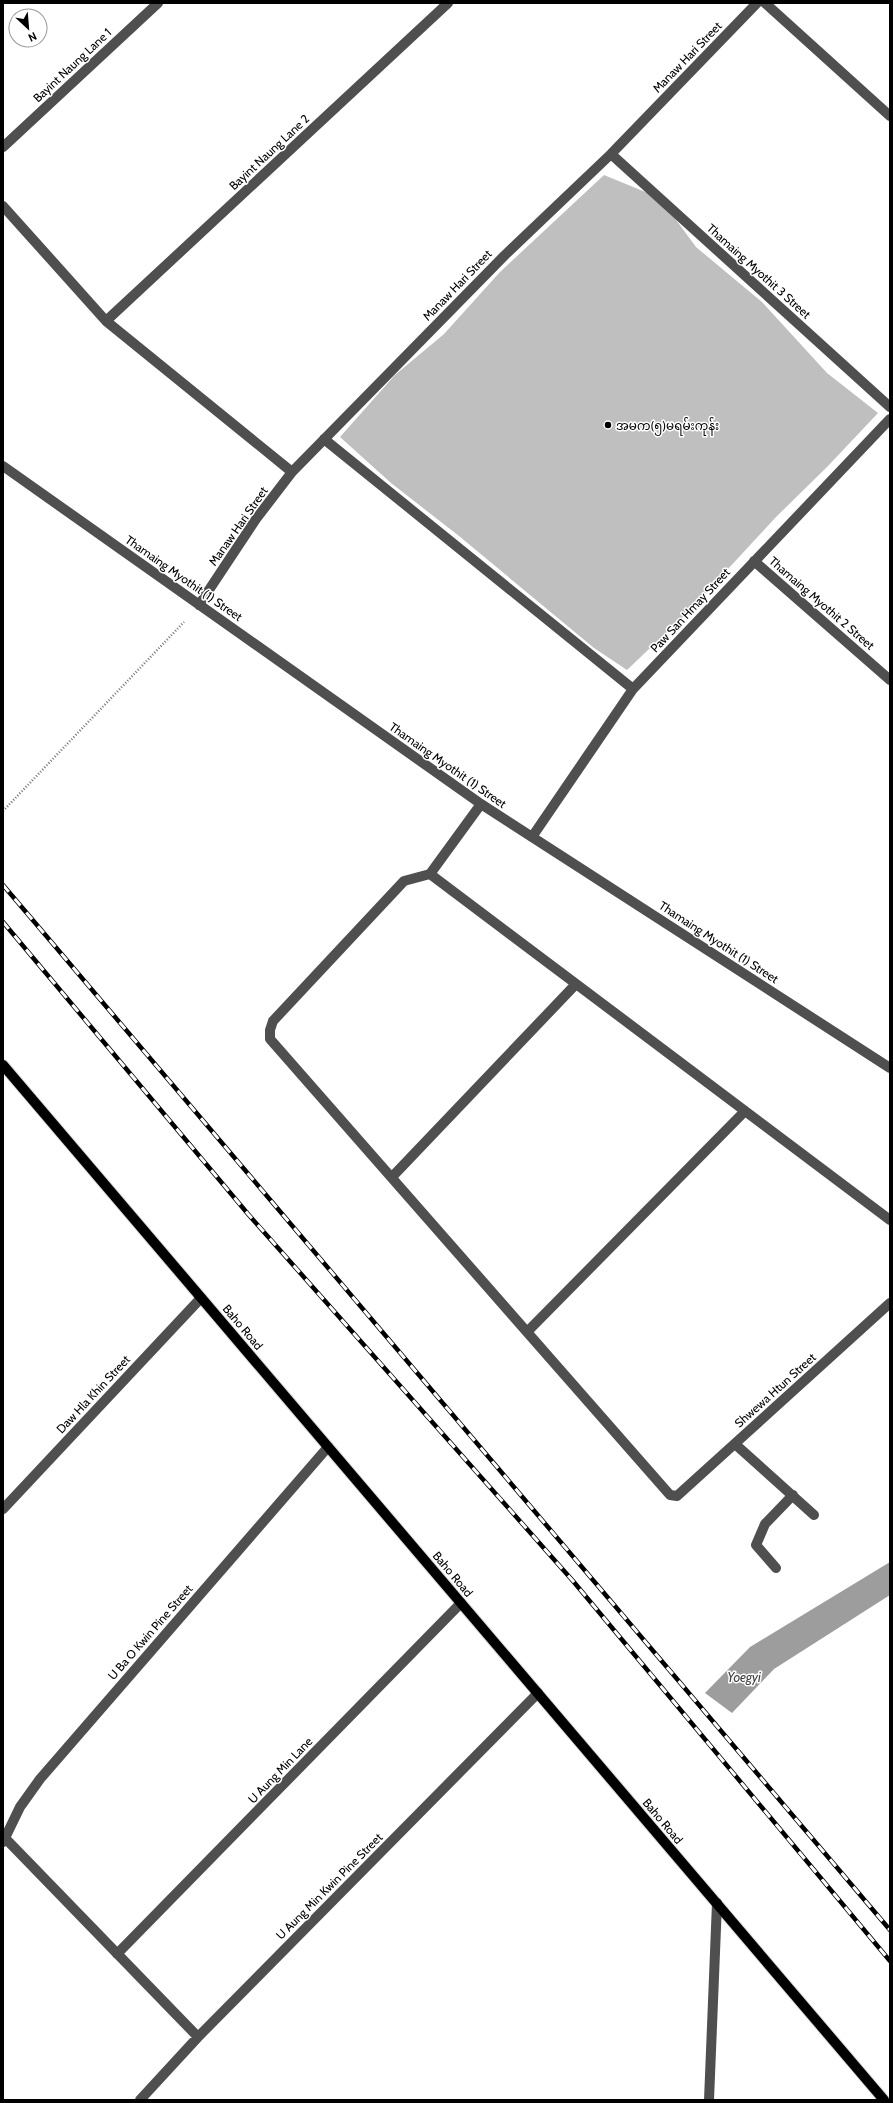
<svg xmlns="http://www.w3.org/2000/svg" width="893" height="2103" viewBox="0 0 893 2103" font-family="Cabin,'Noto Sans Myanmar',sans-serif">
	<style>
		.water { fill: #9d9d9d }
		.building { fill: #bfbfbf }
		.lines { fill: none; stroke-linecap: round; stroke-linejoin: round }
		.major-casing { stroke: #dbdbdb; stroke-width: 12 }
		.path { stroke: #717171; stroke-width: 2.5; stroke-dasharray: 1 2; stroke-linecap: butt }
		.minor { stroke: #4f4f4f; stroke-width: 10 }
		.major { stroke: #000; stroke-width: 10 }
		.rail-casing { stroke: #000; stroke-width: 4.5 }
		.rail { stroke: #fff; stroke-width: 3; stroke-dasharray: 9; stroke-linecap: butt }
		.poi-dot { fill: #000; stroke: #fff; stroke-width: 1.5 }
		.labels { text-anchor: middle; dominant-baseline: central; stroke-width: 3; stroke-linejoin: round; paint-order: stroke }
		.street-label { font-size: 12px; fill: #000; stroke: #fff }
		.poi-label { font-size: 12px; fill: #000; stroke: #fff; text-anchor: start }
		.water-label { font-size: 13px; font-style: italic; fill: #3e3e3e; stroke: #fff }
	</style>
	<rect width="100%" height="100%" fill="#fff"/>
	<path class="water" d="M890,1562v33l-116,74 -42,44 -27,-20 45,-46z"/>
	<path class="building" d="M604,175l56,23 36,49 66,55 65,71 51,40 -50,53 -52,51 -86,93 -63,60 -33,-22 -135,-112 -68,-53 -51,-46 55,-62 49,-41 56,-62z"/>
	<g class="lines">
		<defs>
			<path id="major" d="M3,1065l881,1035"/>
		</defs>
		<use href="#major" class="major-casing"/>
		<path class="path" d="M3,811l181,-189"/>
		<path class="minor" d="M765,3l125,113
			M3,147l155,-144
			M611,154l279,253
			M3,206l103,115 186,151
			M106,321l342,-318
			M324,439l309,250
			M3,466l478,338 409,264
			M754,561l136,119
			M199,605l57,-86 36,-47 213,-217 106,-101 146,-151
			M481,804l-51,70 -26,7 -131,140 -3,9v9l400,456 7,1 213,-193
			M532,837l101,-148 257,-270
			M430,874l460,346
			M392,1177l184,-193
			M528,1331l217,-220
			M735,1444l79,71
			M3,1509l198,-211
			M776,1568l-20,-23 9,-21 28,-29
			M5,1838l193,199
			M3,1842l17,-35 20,-28 288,-332
			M117,1954l344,-351
			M140,2100l58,-63 340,-344
			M709,2100l8,-197"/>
		<use href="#major" class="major"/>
		<defs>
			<path id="rail" d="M3,885l887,1045
				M3,922l245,292 325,367 317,380"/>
		</defs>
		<use href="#rail" class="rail-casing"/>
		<use href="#rail" class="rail"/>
	</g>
	<circle class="poi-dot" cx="608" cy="425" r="4"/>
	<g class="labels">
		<g class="street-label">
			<text transform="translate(687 57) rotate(-46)">Manaw Hari Street</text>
			<text transform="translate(72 65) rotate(-43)">Bayint Naung Lane 1</text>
			<text transform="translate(269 152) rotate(-43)">Bayint Naung Lane 2</text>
			<text transform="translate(759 271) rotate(42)">Thamaing Myothit 3 Street</text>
			<text transform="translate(457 285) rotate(-46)">Manaw Hari Street</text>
			<text transform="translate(238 526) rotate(-55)">Manaw Hari Street</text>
			<text transform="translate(184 578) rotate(35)">Thamaing Myothit (1) Street</text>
			<text transform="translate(822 603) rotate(41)">Thamaing Myothit 2 Street</text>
			<text transform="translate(690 610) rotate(-47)">Paw San Hmay Street</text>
			<text transform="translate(448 765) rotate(35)">Thamaing Myothit (1) Street</text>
			<text transform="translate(719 942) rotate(33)">Thamaing Myothit (1) Street</text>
			<text transform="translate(243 1327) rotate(50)">Baho Road</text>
			<text transform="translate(775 1390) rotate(-42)">Shwewa Htun Street</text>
			<text transform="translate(93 1394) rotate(-47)">Daw Hla Khin Street</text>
			<text transform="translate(453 1574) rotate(50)">Baho Road</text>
			<text transform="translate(150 1632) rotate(-49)">U Ba O Kwin Pine Street</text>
			<text transform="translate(280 1770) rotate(-46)">U Aung Min Lane</text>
			<text transform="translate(663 1821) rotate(50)">Baho Road</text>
			<text transform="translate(329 1886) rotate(-45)">U Aung Min Kwin Pine Street</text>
		</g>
		<g class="poi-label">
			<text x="616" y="425">အမက(၅)မရမ်းကုန်း</text>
		</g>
		<g class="water-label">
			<text x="744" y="1677">Yoegyi</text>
		</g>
	</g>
	<rect width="893" height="2103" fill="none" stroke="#000000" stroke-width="8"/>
	<g transform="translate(28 28) rotate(154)"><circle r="19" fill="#ffffff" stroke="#999999"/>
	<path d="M0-3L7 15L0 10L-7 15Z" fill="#000000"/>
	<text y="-6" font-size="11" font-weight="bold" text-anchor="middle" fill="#000000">N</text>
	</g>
</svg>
